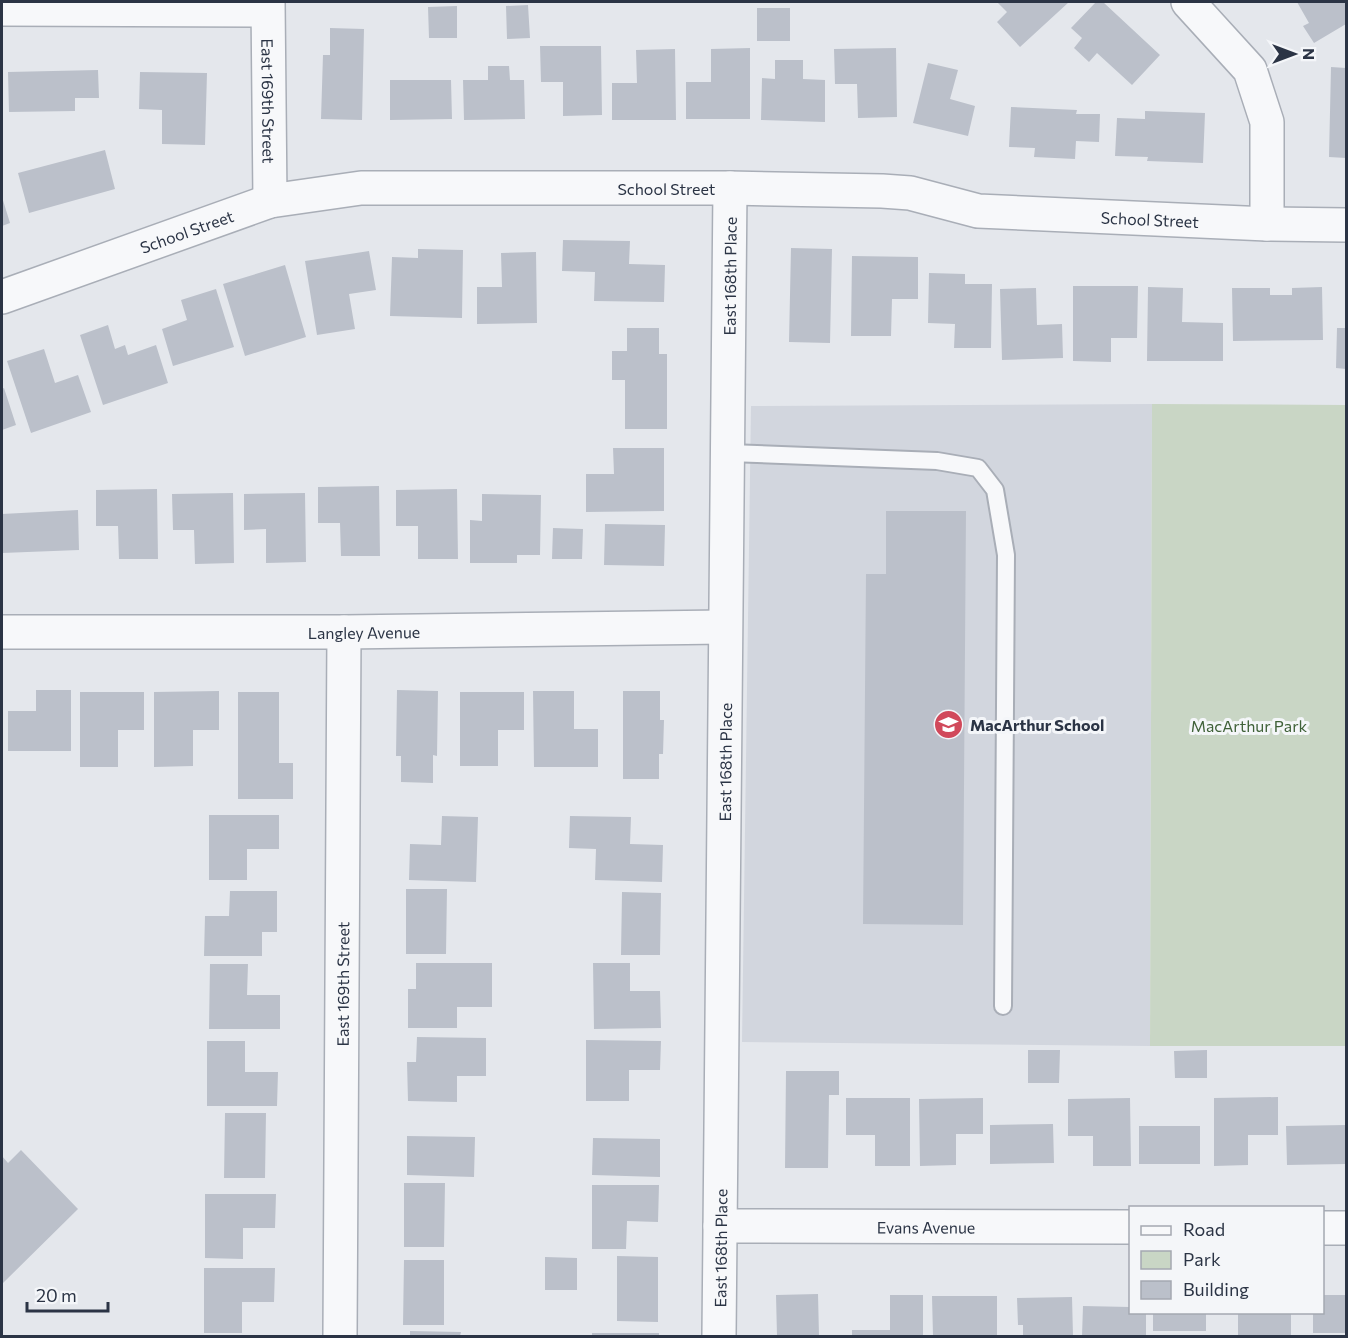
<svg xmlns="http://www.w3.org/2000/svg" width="1348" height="1338" viewBox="0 0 1348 1338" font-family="Commissioner,sans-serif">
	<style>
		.built { fill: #d2d6de }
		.green { fill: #c9d6c5 }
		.building { fill: #bbc0ca }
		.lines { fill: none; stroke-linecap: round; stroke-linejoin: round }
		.lane-casing { stroke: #a9aeb7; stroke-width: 20 }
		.street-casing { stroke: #a9aeb7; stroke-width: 36 }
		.lane { stroke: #f7f8fa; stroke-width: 16 }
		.street { stroke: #f7f8fa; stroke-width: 33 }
		.labels { text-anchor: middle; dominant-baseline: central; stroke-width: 6; stroke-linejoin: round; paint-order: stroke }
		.street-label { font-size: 16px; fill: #2b3445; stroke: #f4f6f9 }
		.poi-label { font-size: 16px; font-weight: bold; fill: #2b3445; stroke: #f4f6f9; text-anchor: start }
		.park-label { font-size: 16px; fill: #3f6138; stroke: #f4f6f9 }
	</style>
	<rect width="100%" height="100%" fill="#e4e7ec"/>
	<path class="built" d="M1152,404l-2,642 -408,-4 9,-636z"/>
	<path class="green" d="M1152,404l194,1v641h-196z"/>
	<path class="building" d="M997,2h72l-49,45 -23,-25 10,-10z
		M1096,2h7l57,53 -28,30 -35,-32 -8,9 -15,-14 8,-10 -11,-10z
		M1297,2h48l1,22 -32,19 -11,-17 6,-3z
		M528,5l2,33 -23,1 -1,-33z
		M457,6v32h-28l-1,-31z
		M757,8h33v33h-33z
		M330,28l34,1 -2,91 -41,-1 2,-64h7z
		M540,46h61l1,69 -39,1v-34h-22z
		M750,48v71h-64v-37h25v-33z
		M896,48l1,69 -39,1 -1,-34h-22l-1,-35z
		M675,49l1,71h-64v-37h25l-1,-33z
		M775,60h28v19l22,1v42l-64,-2 1,-42 13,1z
		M928,63l30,7 -8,29 25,7 -7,30 -55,-13z
		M488,66h21l1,14h14l1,39 -61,1 -1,-40h25z
		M1331,67l15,1v90l-17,-1z
		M98,70l1,28h-24v13l-66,1 -1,-40z
		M140,72l67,1 -2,72 -43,-1v-34l-23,-1z
		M390,80h61l1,39 -62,1z
		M1011,107l66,3 -1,4h24l-1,28 -23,-1 -1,18 -41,-2 1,-9 -26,-1z
		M1145,111l60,2 -2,50 -56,-2 1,-4 -33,-1 2,-38 28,1z
		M105,150l10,39 -86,24 -11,-40z
		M2,197l8,26 -8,3z
		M563,240l67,1 -1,23 36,1 -1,37 -70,-1 1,-29 -33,-1z
		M791,248l41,1 -2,94 -41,-1z
		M418,249l45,1 -1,68 -72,-2 2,-59 26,1z
		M369,251l7,39 -27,4 6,35 -38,6 -12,-74z
		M536,252l1,71 -60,1v-37h25l-1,-34z
		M852,256l66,1v42h-26l-1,37h-40z
		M285,265l21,72 -61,19 -22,-72z
		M929,273l36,1v10h27l-1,64h-37l1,-24 -27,-1z
		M1073,286h65l-1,52h-26v24l-38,-1z
		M1148,287l35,1 -1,34 41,1v38h-76z
		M1322,287l1,53 -90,1 -1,-53h38v7h22v-7z
		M1036,288l1,37 25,-1 1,34 -61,2 -2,-71z
		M216,289l18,58 -61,19 -11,-37 25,-9 -6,-20z
		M108,325l7,24 10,-4 3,10 28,-10 12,38 -65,22 -23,-70z
		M627,328h32v26h8v75h-42v-49h-13v-29h15z
		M1337,328h9v41l-10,-1z
		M44,349l11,34 23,-8 13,37 -60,21 -24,-72z
		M4,388l12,37 -14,5v-41z
		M613,448h51v63l-78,1v-38h28z
		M379,486l1,70h-39l-1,-33h-22v-36z
		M157,489l1,70h-39l-1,-33h-22v-36z
		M457,489l1,70h-40v-33h-22v-36z
		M233,493l1,70 -39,1 -1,-34h-21l-1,-36z
		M305,493l1,69 -40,1v-34l-22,1v-36z
		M482,494l59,1 -1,60h-23v8h-47v-43l12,1z
		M78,510l1,40 -77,3v-39z
		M886,511h80l-3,414 -100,-1 3,-350h20z
		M605,524l60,1 -1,41 -60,-1z
		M553,528l30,1 -1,30h-30z
		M36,690h35v61h-63v-40h28z
		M397,690l41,1 -1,65 -4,-1v28l-32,-1v-26h-5z
		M219,691v39h-26v36l-39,1v-75z
		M533,691h41v38h24v38h-64z
		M623,691h37v29h4l-1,34h-4v25h-36z
		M80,692h64v38h-26v37h-38z
		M238,692h41v71h14v36h-55z
		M460,692h64v38h-26v36h-38z
		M209,815h70v34h-32v31h-38z
		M442,816l36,1 -2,65 -67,-2 1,-36 31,1z
		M570,816l61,1 -1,27 33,1 -1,37 -67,-2 1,-31 -27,-1z
		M406,889h41l-1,65h-40z
		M230,891h47v41h-15v24h-58l1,-40h24z
		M622,892l39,1 -1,62h-39z
		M416,963h76v44h-35v21h-49v-39h8z
		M593,963h37v28h30l1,37 -67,1z
		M210,964h38l-1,31h33v34h-71z
		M417,1037l69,1v38h-29v26l-49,-1 -1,-39h9z
		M586,1040l75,1 -1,29h-31v31h-43z
		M207,1041h38v31h33l-1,34h-70z
		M1028,1050h32l-1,33h-31z
		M1207,1050v28h-32l-1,-27z
		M786,1071h53v24h-10l-1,73h-43z
		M1278,1097v38h-30v30l-34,1v-68z
		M846,1098h64v68h-35v-31h-29z
		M983,1098v36h-27v31l-36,1 -1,-67z
		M1130,1098l1,68h-38v-30h-25v-37z
		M225,1113h41l-1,65h-41z
		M1053,1124l1,39 -64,1v-39z
		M1346,1125v39l-59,1 -1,-39z
		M1139,1126h61v38h-61z
		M407,1136l68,1 -1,40 -67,-2z
		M593,1138l67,1v38l-68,-2z
		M21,1150l57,59 -76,75v-128l6,7z
		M404,1183h41l-1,64h-40z
		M592,1185h67l-1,37 -31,-1 -1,28h-34z
		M205,1194h71l-1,34h-32v31l-38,-1z
		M617,1256l41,1v65l-41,-1z
		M545,1257l32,1v32h-32z
		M404,1260h40v65h-41z
		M204,1268h71l-1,34h-32v31h-38z
		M818,1294l1,42h-42l-1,-41z
		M890,1295h33v41h-71v-6h38z
		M1322,1295h24v38h-33v-21h9z
		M932,1296h65v39l-64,1z
		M1072,1297l1,39h-50v-11h-5l-1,-27z
		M1083,1306l47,1v5h16v24h-64z
		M1153,1312h53v19h-53z
		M1238,1312h53v24h-53z
		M410,1331l51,1 -1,4h-50z
		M592,1333h67v3h-67z"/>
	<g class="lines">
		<defs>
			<path id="lane" d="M729,453l208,8 41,7 17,22 11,65 -3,451"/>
			<g id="street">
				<path id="s1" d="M268,2l2,199"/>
				<path d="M1188,2l62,68 17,52v102"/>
				<path d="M2,9l264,1"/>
				<path id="s2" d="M2,297l268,-96 91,-13h369l152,3 28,2 68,18 289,13 79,1"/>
				<path id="s3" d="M2,632h342l381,-5"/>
				<path id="s4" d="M720,1226l410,1"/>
				<path d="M1322,1228h24"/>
				<path id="s5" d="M340,1336l4,-704"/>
				<path id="s6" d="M719,1336l11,-1148"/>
			</g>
		</defs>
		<use href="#lane" class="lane-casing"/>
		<use href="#street" class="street-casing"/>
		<use href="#lane" class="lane"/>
		<use href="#street" class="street"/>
	</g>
	<defs>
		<symbol id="school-disc" viewBox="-11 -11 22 22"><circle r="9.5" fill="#d1495b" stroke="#f4f6f9"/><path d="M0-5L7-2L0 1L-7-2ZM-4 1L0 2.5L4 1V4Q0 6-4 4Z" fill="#fff"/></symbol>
	</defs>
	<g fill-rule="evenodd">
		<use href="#school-disc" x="932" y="708" width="33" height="33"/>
	</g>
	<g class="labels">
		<g class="street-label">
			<text stroke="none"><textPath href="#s1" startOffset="99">East 169th Street</textPath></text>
			<text stroke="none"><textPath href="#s2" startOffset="682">School Street</textPath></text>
			<text stroke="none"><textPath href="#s2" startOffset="1168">School Street</textPath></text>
			<text stroke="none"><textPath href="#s2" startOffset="196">School Street</textPath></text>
			<text stroke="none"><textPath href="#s6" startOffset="1060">East 168th Place</textPath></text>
			<text stroke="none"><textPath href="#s3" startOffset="362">Langley Avenue</textPath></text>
			<text stroke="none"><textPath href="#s6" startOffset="574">East 168th Place</textPath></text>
			<text stroke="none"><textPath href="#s5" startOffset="352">East 169th Street</textPath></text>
			<text stroke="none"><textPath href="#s4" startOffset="206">Evans Avenue</textPath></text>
			<text stroke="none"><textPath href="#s6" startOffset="88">East 168th Place</textPath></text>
		</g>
		<g class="poi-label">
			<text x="970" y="724">MacArthur School</text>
		</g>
		<g class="park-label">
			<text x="1249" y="725">MacArthur Park</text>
		</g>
	</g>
	<rect width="1348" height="1338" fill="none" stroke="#2b3445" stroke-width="6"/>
	<rect x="1129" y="1206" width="195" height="108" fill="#f4f6f9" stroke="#a4a8b1" stroke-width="1.5"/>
	<rect x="1141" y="1226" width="30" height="9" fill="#f7f8fa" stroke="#a4a8b1" stroke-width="1.5"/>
	<text x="1183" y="1236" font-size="18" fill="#2b3445">Road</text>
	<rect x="1141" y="1251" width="30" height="18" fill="#c9d6c5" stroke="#a4a8b1" stroke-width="1.5"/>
	<text x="1183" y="1266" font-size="18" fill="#2b3445">Park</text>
	<rect x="1141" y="1281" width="30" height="18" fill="#bbc0ca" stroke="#a4a8b1" stroke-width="1.5"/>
	<text x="1183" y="1296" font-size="18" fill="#2b3445">Building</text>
	<g transform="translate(1294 54) rotate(90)" stroke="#f4f6f9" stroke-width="4.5" paint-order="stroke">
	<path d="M0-4.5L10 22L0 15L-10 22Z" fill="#2b3445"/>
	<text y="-9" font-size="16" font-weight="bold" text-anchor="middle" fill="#2b3445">N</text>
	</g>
	<path d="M27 1302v9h81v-9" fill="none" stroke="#2b3445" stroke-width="3"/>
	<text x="36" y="1302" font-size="18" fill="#2b3445" stroke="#f4f6f9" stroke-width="4.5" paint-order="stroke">20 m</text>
</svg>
